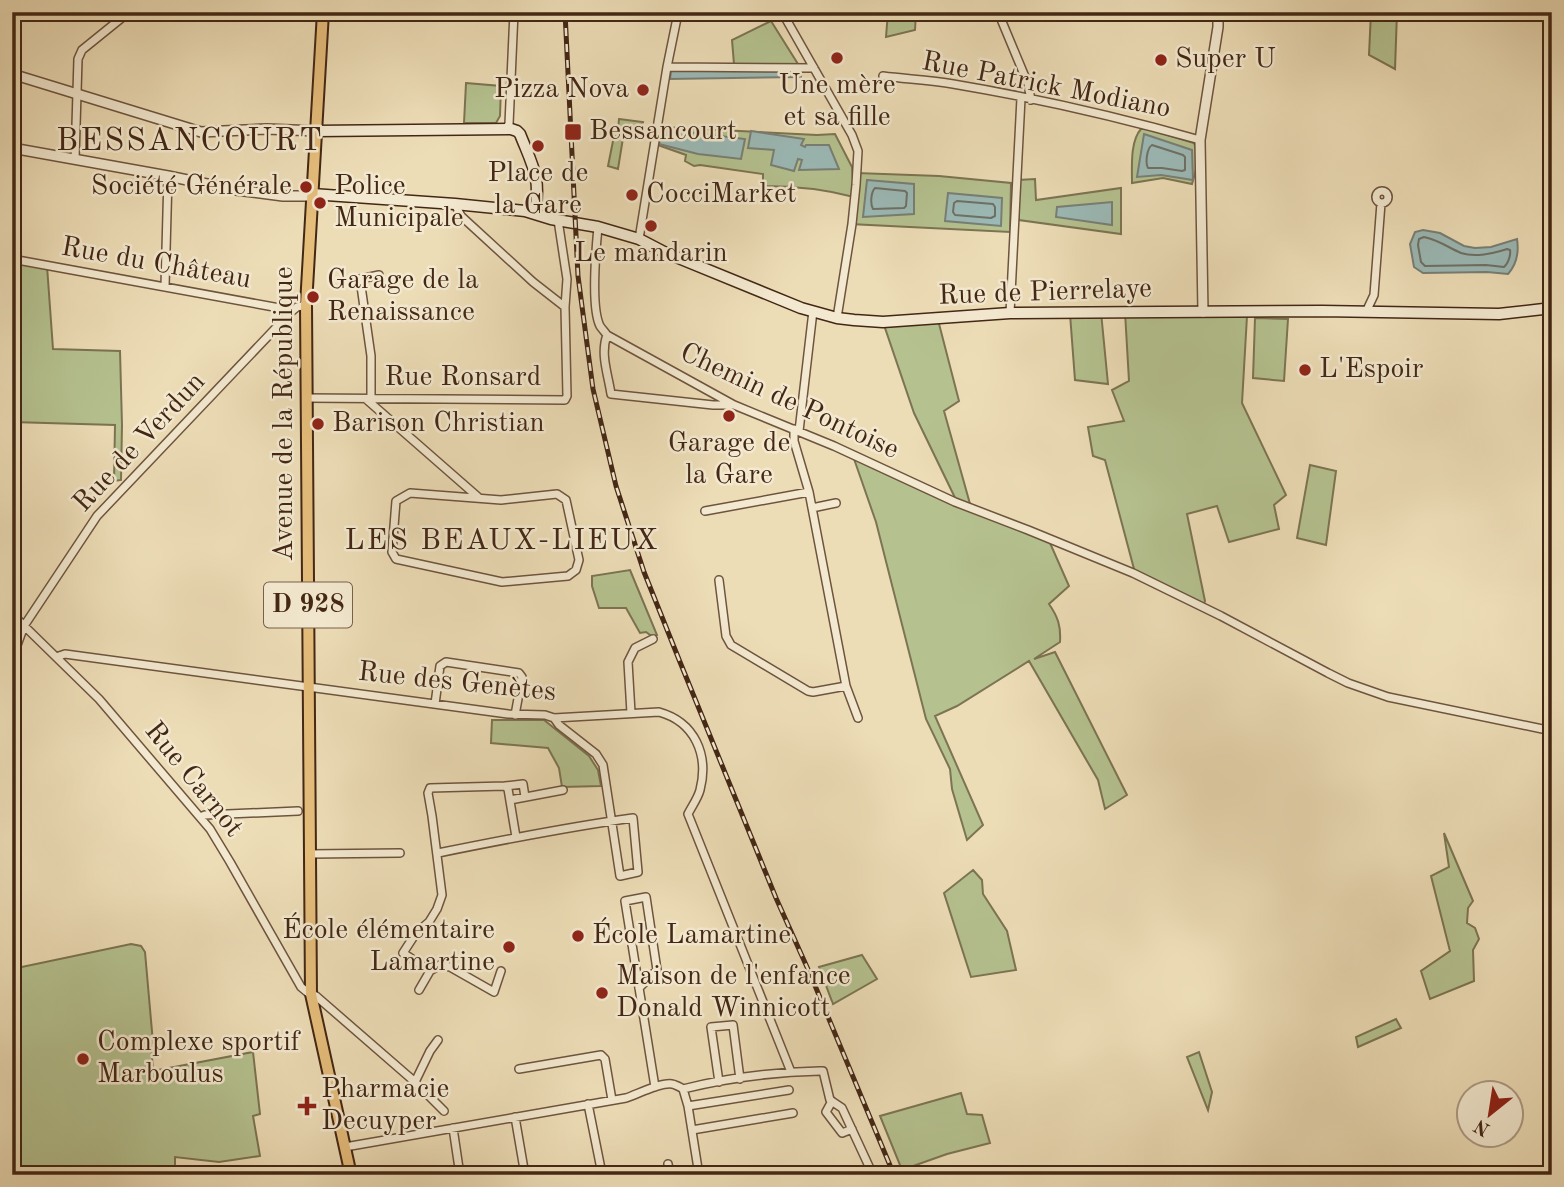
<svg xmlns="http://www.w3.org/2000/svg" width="1564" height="1187" viewBox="0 0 1564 1187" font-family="'Old Standard TT',serif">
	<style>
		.green { fill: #b5c290; stroke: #7c7452; stroke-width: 2 }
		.water { fill: #9bbab7; stroke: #787f76; stroke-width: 2 }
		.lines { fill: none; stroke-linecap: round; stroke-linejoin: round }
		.shore { stroke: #6f7066; stroke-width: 2 }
		.minor-casing { stroke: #6e543e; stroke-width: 10 }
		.tertiary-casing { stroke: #6e543e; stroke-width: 12 }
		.secondary-casing { stroke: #432715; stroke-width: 13 }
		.primary-casing { stroke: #432715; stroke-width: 14 }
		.minor { stroke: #f3e9d0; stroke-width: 7 }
		.tertiary { stroke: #f3e9d0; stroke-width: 9 }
		.secondary { stroke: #f3e9d0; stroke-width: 10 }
		.primary { stroke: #e6be7c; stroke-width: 10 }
		.rail-casing { stroke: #432715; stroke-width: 5 }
		.rail { stroke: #f3e9d0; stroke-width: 2.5; stroke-dasharray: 8; stroke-linecap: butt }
		.poi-dot { fill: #8f2418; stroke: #f3e9d0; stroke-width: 2.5 }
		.labels { text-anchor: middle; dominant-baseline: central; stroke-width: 5; stroke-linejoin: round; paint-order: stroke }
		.shield { fill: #f3e9d0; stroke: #78614d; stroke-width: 2 }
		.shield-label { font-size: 26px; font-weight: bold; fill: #432715 }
		.poi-label { font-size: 28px; fill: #432715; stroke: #f3e9d0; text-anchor: start }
		.street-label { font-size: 28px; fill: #432715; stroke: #f3e9d0 }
		.neighbourhood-label { font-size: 30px; letter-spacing: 2px; fill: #432715; stroke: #f3e9d0 }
		.quarter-label { font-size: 32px; letter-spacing: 2px; fill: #432715; stroke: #f3e9d0 }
	</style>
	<rect width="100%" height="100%" fill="#edddb7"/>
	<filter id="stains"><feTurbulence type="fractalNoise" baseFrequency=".00286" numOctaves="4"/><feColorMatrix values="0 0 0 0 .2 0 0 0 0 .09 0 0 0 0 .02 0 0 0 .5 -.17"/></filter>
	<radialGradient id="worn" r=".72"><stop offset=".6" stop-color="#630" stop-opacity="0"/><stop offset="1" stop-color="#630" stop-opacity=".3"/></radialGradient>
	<path class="green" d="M888,12h28l-1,18 -29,7z
		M1371,12h26l-2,57 -26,-14z
		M771,21l27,43h-64l-2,-24z
		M466,83l35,3 -1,30 -4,7h-32z
		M619,119l24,3 -3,12 -22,-4z
		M662,127l155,8 18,-1 17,33 2,25 3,-19 82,3 72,7 -1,49 -160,-8 4,-27c-30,-8 -60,-11 -91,-11v-12l-63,-9 -6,1 -9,-5 1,-6 -28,-10z
		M1141,129h7l46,14c7,14 2,27 -2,41l-29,-6 -31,5c0,-16 -2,-42 9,-54z
		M614,136l9,2 -5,31 -10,-3z
		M1035,179l1,21 85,-12v46l-102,-14 -1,-40z
		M12,259l35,7 6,83 67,2 2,74 -1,55 -7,1 1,-56 -103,-3z
		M1101,312l7,72 -33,-4 -5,-66z
		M1125,312l122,4 -5,87 44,92 -12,10 5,24 -50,13 -12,-36 -30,8 18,87 -3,8 -71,-33 3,-7 -29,-109 -12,-4 -5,-29 36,-6 -12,-31 17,-9z
		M937,316l22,85 -15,10 28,100 79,30 -1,2 19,43 -20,18c9,13 12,22 11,38l-26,17 21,-7 72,143 -22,14 -7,-29 -69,-119 -72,45 -22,10 48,109 -16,15 -15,-51 -2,-20 -24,-50 -50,-197 -23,-66 106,50 -45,-93 -31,-91z
		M1255,318l33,1 -4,62 -31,-3z
		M1310,465l26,6 -10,74 -29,-7z
		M630,570l27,65 -4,2 -7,-5 -6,1 -14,-25h-27l-7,-22v-10z
		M492,720h52l45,36 9,14 3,16 -39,1 -3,-19 -11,-20 -57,-5z
		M1444,833l29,68 -5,7 -1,15 8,5 4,11 -6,11 1,31 -44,18 -9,-28 29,-20 -19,-75 18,-9z
		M973,870l9,10 1,14 24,37 9,39 -45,7 -27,-84z
		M131,944l10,2 4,6 8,91 -2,1 2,27 100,-19 7,62 -7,2 7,40 -41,6 -44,-5v8l-9,10 -154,-1v-205z
		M862,955l15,24 -44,25 -14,-37z
		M1396,1019l5,9 -43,19 -2,-10z
		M1199,1052l13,40 -4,18 -21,-53z
		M961,1093l6,21 15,1 8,28 -43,11 -45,16 -22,-54z"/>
	<path class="water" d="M671,71h130v6l-131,2z
		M663,129l82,10 -4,20 -43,-5 -39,-10z
		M751,131l53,8 -3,6 4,2 1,-2h23l10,24 -40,1 3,-10 -4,-1 -4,12 -23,-6 3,-15 -26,-2z
		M1144,134l48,16 1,30 -32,-5 -24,2z
		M867,180l47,4v30l-51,3z
		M948,193l54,5 -1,28 -56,-5z
		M1112,202v23l-56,-8 1,-10z
		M1423,230l17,3 24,13 11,2 16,-1 26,-8c2,13 0,25 -9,35l-21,-2 -64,1 -9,-6 -4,-23 5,-12z"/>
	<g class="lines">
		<path class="shore" d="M1152,145l31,10 2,2v13l-3,1 -20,-3h-14c-3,-5 -1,-20 4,-23z
			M875,188l30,3 2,2 -1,13 -2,2 -31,1c-3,-5 -2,-17 2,-21z
			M957,201l36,3 2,3v9l-4,2 -36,-3 -2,-3 1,-9z
			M1424,237c17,4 23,10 37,16 15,5 32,0 46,-4l3,1c1,5 -2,14 -6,17l-18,-2 -61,1 -4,-4 -3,-17 1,-6z"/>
		<defs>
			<path id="minor" d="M782,12l70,123 6,16 -2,34 -4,39 -15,94
				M998,12l30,72 3,16
				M667,67l147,1
				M883,76c23,3 47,4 70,8 83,14 166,33 247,56
				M505,130l4,-6 5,-112
				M75,159l3,-100 4,-9 47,-38
				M1376 197a6 6 0 1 1 12 0a6 6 0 1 1-12 0Z
				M455,204l6,12 72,66 32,25
				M598,227c-2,21 -7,81 2,99 2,3 5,6 7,9l127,70 100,41 121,56 73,28 105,43 88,43 107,57 20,10 40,14 164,34
				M639,239l28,-172 10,-49v-6
				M12,259l273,50 6,3
				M165,287l3,-111
				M1366,312l8,-17 7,-92
				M1010,313l11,-215
				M607,335c-7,19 1,39 4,59l102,11h18
				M306,398l259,2 2,-4 -2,-89 2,-28 -9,-59
				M366,399l112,98
				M371,399v-43l-11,-77 19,-4
				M794,429v12l15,51 37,194 12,32
				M799,431l14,-120
				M410,493l91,7 56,-6 9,6 13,60 -3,10 -8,6 -66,6 -106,-23 -4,-7 4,-51z
				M812,508l24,-5
				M705,511l104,-19
				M719,580l7,56 5,9 77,46 5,1 33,-6
				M12,614l87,85 111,130 20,33 71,125 6,5 9,4 99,86 29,29
				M56,657l9,-3 443,60 37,1 9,3 105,-6c36,10 50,43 41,78 -2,8 -8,16 -12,24l103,258
				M12,659l12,-33 73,-110 194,-204 6,-5 9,-2
				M435,704l5,-38 6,-4 73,11 3,4 -7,38
				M631,713l-3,-51 7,-14 18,-9
				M505,786l18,-2 2,13
				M510,800l53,-10
				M200,817l5,-2 93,-4
				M438,853c64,-13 129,-26 195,-35l5,54 -18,4 -17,-111 -7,-11 -37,-29 -5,-7
				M310,854l90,-1
				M430,971l10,-6 10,2 44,25 7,-21
				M639,988l18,-18 -11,-73 -21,4 30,186
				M419,990l11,-19 -27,-18 13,-20 13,-11 8,-13 5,-14 -10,-79 -4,-23 2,-5 75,-2 3,3 8,48
				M519,1069l82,-14 4,4 7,41
				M415,1082l15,-31 8,-11
				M719,1082l-8,-55 22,-2 7,54
				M683,1089l5,17 11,69
				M832,1101l-6,11 16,21 10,-4
				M588,1104l13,65 4,6
				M688,1106l101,-16
				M515,1117l10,58
				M453,1128l7,47
				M692,1130l101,-17
				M345,1147l281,-49c12,-4 35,-16 46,-14 2,0 10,4 11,5 44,-11 92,-17 137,-18h3l7,29 12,8 31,67
				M668,1164l2,10 28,-4"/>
			<path id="tertiary" d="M12,74l189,58 66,-3 49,2
				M12,148l156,28 68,14 47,6h23l6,-2
				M1203,312l-3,-172 18,-113v-9l-2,-6"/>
			<path id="secondary" d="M316,131l195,-2 6,2 3,3c13,33 21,43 15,79
				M312,194l143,10 70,7 26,8 47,8 41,12 25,13 137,56 36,10 17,2 29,2 127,-9 312,-2 177,3 53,-6"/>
			<path id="primary" d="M323,12l-17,293 5,689 40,181"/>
		</defs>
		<use href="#minor" class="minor-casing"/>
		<use href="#tertiary" class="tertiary-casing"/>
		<use href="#secondary" class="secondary-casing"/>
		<use href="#primary" class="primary-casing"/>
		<use href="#minor" class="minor"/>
		<use href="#tertiary" class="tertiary"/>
		<use href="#secondary" class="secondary"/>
		<use href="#primary" class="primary"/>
		<defs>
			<path id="rail" d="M565,12l13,264 15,113 23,97 28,86 36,90 96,236 35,78 83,199"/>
		</defs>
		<use href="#rail" class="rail-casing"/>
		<use href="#rail" class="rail"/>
	</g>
	<g class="poi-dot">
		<circle cx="837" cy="58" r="7"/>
		<circle cx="1161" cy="60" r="7"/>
		<circle cx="643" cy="90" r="7"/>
		<rect x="564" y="123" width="18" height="18" rx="3.5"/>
		<circle cx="538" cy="146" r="7"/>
		<circle cx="306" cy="187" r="7"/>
		<circle cx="632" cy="195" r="7"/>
		<circle cx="320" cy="203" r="7"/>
		<circle cx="651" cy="226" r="7"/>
		<circle cx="313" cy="297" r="7"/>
		<circle cx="1305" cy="370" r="7"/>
		<circle cx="729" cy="416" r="7"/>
		<circle cx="318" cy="424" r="7"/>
		<circle cx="578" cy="936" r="7"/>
		<circle cx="509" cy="947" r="7"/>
		<circle cx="602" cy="993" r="7"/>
		<circle cx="83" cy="1059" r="7"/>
		<path d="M303.5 1095.5h7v7h7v7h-7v7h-7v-7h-7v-7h7z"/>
	</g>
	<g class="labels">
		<rect class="shield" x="264" y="582.5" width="88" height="45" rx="5"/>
		<g class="shield-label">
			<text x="308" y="605">D 928</text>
		</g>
		<g class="poi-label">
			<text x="1175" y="60">Super U</text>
			<text x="837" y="86" text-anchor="middle">Une mère<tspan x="837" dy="32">et sa fille</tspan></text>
			<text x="629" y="90" text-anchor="end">Pizza Nova</text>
			<text x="589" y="132">Bessancourt</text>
			<text x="538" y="174" text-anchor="middle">Place de<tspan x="538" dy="32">la Gare</tspan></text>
			<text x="292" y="187" text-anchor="end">Société Générale</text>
			<text x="334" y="187">Police<tspan x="334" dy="32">Municipale</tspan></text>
			<text x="646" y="195">CocciMarket</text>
			<text x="651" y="254" text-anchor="middle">Le mandarin</text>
			<text x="327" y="281">Garage de la<tspan x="327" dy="32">Renaissance</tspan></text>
			<text x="1319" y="370">L'Espoir</text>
			<text x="332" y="424">Barison Christian</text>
			<text x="729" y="444" text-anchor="middle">Garage de<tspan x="729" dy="32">la Gare</tspan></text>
			<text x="495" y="931" text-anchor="end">École élémentaire<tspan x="495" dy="32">Lamartine</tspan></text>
			<text x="592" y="936">École Lamartine</text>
			<text x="616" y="977">Maison de l'enfance<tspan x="616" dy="32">Donald Winnicott</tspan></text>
			<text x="97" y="1043">Complexe sportif<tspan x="97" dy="32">Marboulus</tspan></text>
			<text x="321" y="1090">Pharmacie<tspan x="321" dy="32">Decuyper</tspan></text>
		</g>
		<g class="street-label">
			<text transform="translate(1046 86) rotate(11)">Rue Patrick Modiano</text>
			<text transform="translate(156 264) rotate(10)">Rue du Château</text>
			<text transform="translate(1045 293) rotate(-2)">Rue de Pierrelaye</text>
			<text x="463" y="378">Rue Ronsard</text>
			<text transform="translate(789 402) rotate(25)">Chemin de Pontoise</text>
			<text transform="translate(285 414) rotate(-90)">Avenue de la République</text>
			<text transform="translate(140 443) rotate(-47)">Rue de Verdun</text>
			<text transform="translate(457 683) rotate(6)">Rue des Genètes</text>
			<text transform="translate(193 780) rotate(51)">Rue Carnot</text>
		</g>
		<g class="neighbourhood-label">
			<text x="502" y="541">LES BEAUX-LIEUX</text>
		</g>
		<g class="quarter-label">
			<text x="190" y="142">BESSANCOURT</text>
		</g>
	</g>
	<rect width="1564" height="1187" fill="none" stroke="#edddb7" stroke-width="42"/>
	<rect x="14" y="14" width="1536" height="1159" fill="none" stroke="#432715" stroke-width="3.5"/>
	<rect x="21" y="21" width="1522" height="1145" fill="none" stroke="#432715" stroke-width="2"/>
	<g transform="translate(1490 1114) rotate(210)"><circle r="33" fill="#f3e9d0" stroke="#ad9b85" stroke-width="2"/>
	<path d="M0-5L12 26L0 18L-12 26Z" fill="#8f2418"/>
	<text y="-10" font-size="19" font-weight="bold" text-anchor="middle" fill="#432715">N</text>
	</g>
	<rect width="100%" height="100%" filter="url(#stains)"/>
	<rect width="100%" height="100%" fill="url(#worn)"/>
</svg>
